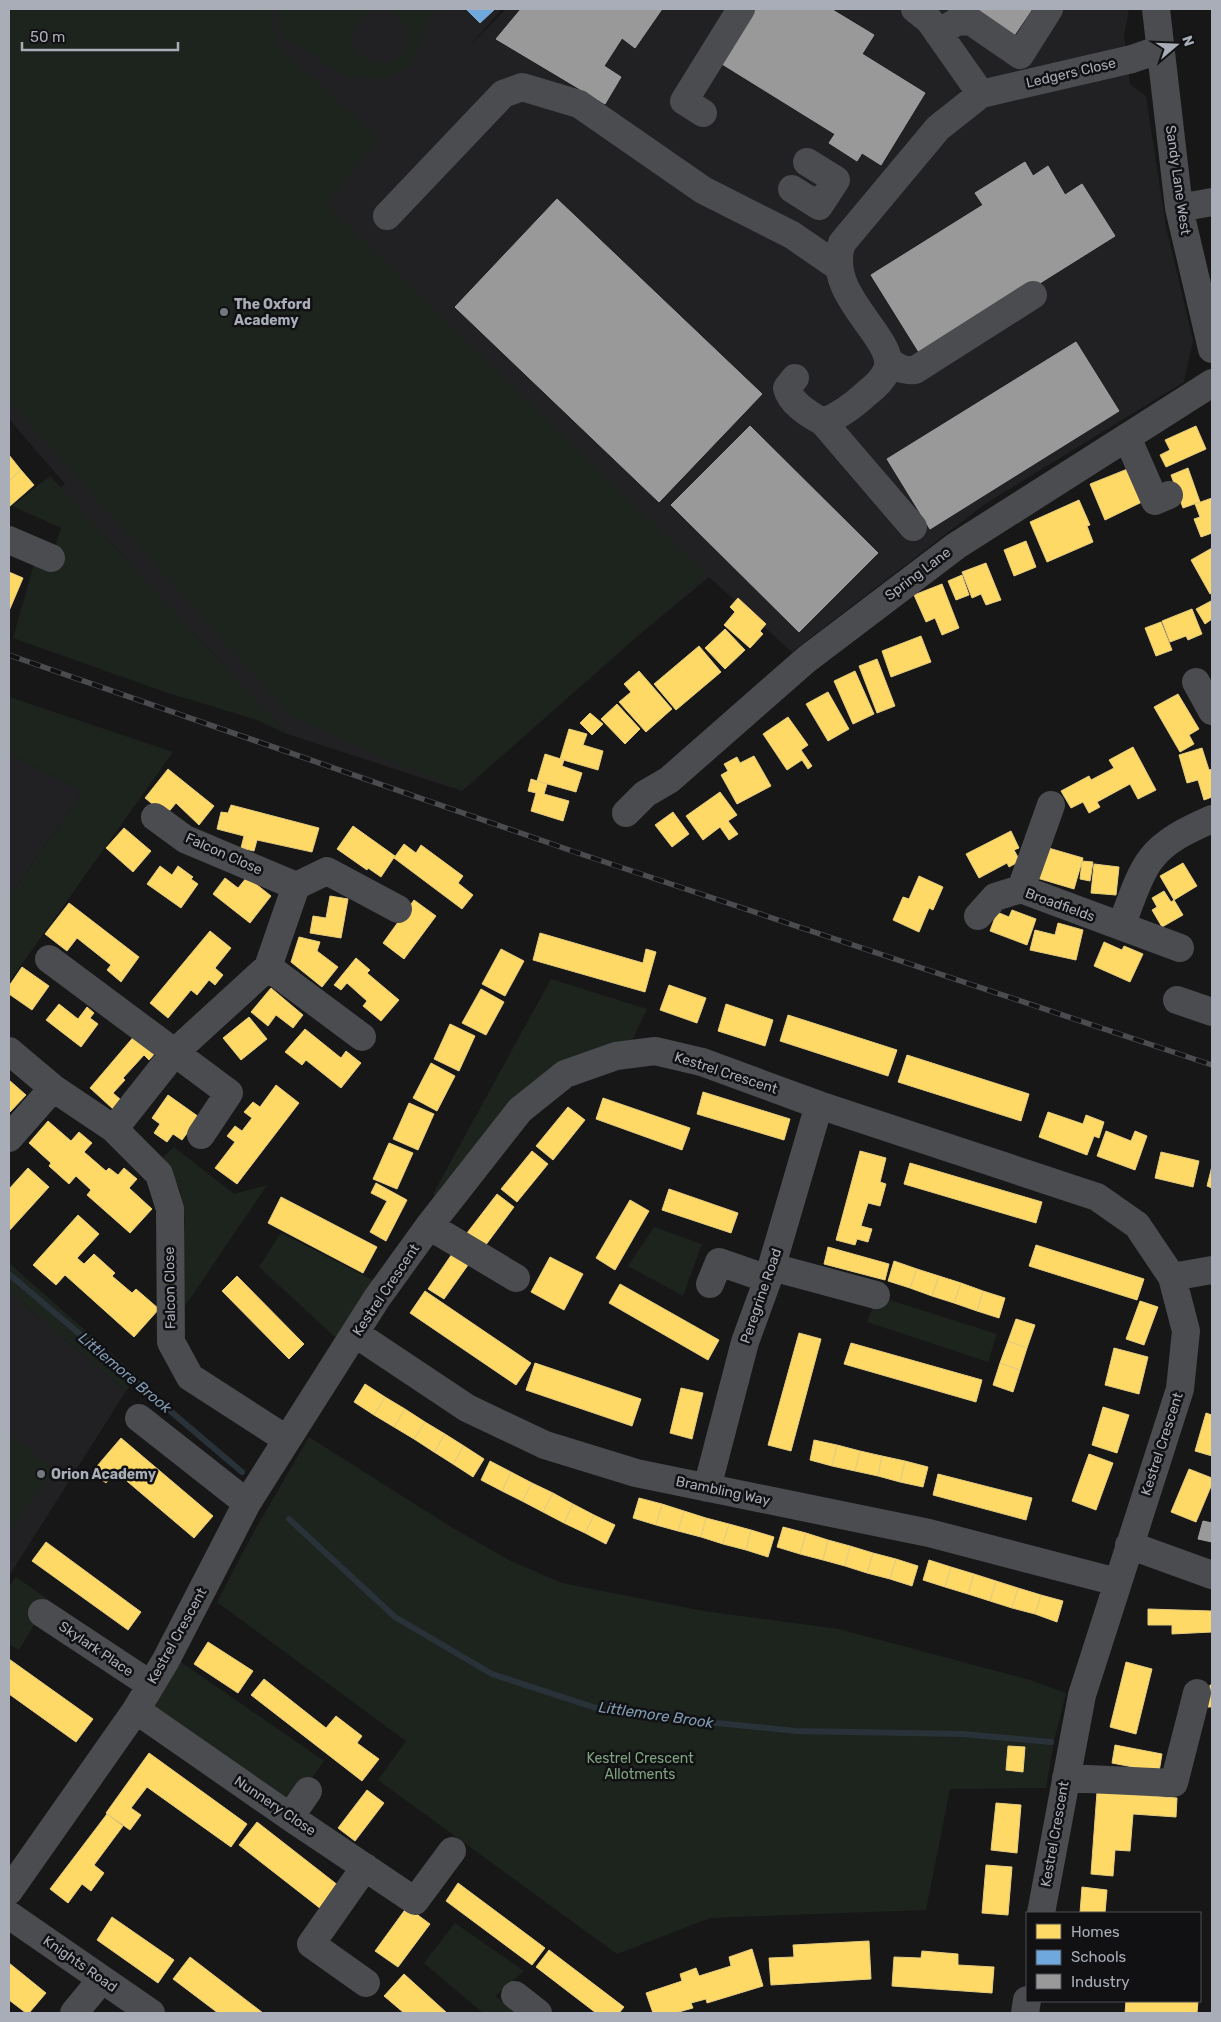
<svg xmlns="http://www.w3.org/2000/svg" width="1221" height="2022" viewBox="0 0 1221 2022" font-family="Rubik,sans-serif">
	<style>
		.built { fill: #212123 }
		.green { fill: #1d241e }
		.homes { fill: #ffd966; stroke: #e5cc7f }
		.schools { fill: #6fa8dc; stroke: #80aad1 }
		.industry { fill: #999; stroke: #9e9fa2 }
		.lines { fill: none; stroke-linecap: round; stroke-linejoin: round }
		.stream { stroke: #2a3239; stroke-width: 6 }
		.minor { stroke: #4b4c50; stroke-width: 28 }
		.rail-casing { stroke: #4b4c4f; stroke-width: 5.5 }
		.rail { stroke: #111113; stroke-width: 4; stroke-dasharray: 11; stroke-linecap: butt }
		.poi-dot { fill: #757880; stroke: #111113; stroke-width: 2 }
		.labels { text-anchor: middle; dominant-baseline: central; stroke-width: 5; stroke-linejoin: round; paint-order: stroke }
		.street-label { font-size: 14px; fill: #a8adb8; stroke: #111113 }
		.poi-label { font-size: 14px; font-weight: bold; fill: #a8adb8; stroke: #111113; text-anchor: start }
		.park-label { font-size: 14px; fill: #7fa381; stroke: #111113 }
		.water-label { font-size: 15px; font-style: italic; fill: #7f9bb3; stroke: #111113 }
	</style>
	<rect width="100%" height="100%" fill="#171717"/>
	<path class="built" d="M9,9h493l-34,39 38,-39h623l-5,26 6,49 16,12 20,131 27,113 -9,42 -199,122 -193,148 -83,-75 -256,211 -166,-54 -226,-246 4,-4 -56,-65z
		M9,754l74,36 -74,107z
		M9,1292l117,99 -117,185z"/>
	<path class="green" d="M9,9h260l9,37 102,93 -54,65 381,371 -245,216 -171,-74 -282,-315z
		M276,9h42l3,4 3,-4h50c-3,4 -10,6 -14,11 -32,39 50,65 47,15 -1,-11 -8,-19 -18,-23v-3h45l-20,51 -21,15 -15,4 -30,-2 -65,-40z
		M50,476l237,258 -30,-14 -92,-28 -152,-54 21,-74 13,5 14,-41 -49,-22z
		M9,697l164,55 -164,230v-85l74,-107 -74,-36z
		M551,979l96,30 -19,40 -64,23 -114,130 -17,-8z
		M174,1147l60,47 33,-9 -90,133 8,-98 -5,-30 -17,-33z
		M654,1227l48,17 -19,52 -55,-30z
		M281,1233l109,56 -41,61 -90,-83z
		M9,1263l128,113 -11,15 -117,-99z
		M877,1296l120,38 -9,28 -121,-40z
		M9,1435l46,35 -46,63z
		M309,1437l142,90 58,33 53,23 142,28 135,18 191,51 36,13 -12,48 -8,47 -96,1 -24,121 -216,8 -93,36 -239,-174 28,-39 -189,-139 36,-69z
		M16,1577l33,23 -30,50 -10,-6v-58z
		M175,1658l149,103 -34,48 -148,-100z
		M455,1923l69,48 -29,25 23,17h-35l-59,-50z"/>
	<path class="homes" d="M1196,426l10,23 -40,18 -6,-12 10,-5 -5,-10z
		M9,455l12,15 -12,11z
		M1130,468l14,33 -39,19 -15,-36z
		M1188,468l12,34 -17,6 -12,-33z
		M21,470l13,15 -24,21 -1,-25z
		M1212,498v35l-11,4 -7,-18 6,-2 -5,-13z
		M1079,500l11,25 -3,1 6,16 -46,20 -17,-40z
		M1026,541l10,26 -22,9 -10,-26z
		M1212,548v45l-2,1 -19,-34z
		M986,563l15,37 -15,5 -5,-11 -9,4 -10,-26z
		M9,572l14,6 -14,33z
		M962,575l7,20 -13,5 -8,-19z
		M942,584l17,44 -17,7 -7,-17 -9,4 -12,-27z
		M738,598l28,26 -6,7 3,3 -13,14 -26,-23 11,-13 -5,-5z
		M1211,601l1,18 -7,5 -9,-15z
		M1192,609l10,25 -14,6 -2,-4 -16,6 -8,-21z
		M1161,622l11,28 -16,6 -11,-28z
		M725,629l20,21 -20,19 -20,-21z
		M921,636l10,26 -40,15 -9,-26z
		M699,646l22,26 -45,38 -22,-26z
		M877,659l18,47 -18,7 -18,-47z
		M639,671l33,38 -26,23 -27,-30 12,-10 -7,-8z
		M855,671l19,43 -21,10 -19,-43z
		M828,692l21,37 -21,12 -22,-37z
		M1178,694l21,35 -10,6 5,9 -14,8 -26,-45z
		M617,704l23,25 -15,15 -24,-25z
		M590,713l13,11 -11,11 -12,-12z
		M788,717l20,28 -7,5 11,16 -4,3 -6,-9 -15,10 -24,-36z
		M569,729l18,5 -4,11 20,6 -5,19 -38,-11z
		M1133,747l23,43 -18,9 -8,-15 -33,18 3,5 -11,6 -6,-11 -12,6 -10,-17 28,-15 2,4 23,-12 -5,-8z
		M1202,748l7,22 3,-1v28l-8,3 -6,-20 -11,3 -8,-28z
		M545,754l19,6 -2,6 20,7 -6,19 -39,-11z
		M754,756l17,30 -34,18 -16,-29 7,-4 -4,-7 13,-7 3,6z
		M168,769l46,37 -15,19 -23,-22 -10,12 -21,-17z
		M531,779l16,5 -3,10 25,7 -6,20 -32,-10 5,-18 -8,-2z
		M720,792l17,23 -9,6 10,13 -9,6 -9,-13 -17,13 -17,-24z
		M231,805l88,23 -7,24 -55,-12 -3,11 -13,-3 3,-12 -27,-7 4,-17 7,1z
		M673,812l16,22 -17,13 -17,-22z
		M353,826l42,30 -14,21 -13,-9 -1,2 -30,-21z
		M124,828l27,23 -18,21 -27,-24z
		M1011,831l8,17 -5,2 6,11 -11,6 -2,-4 -28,15 -13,-24z
		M404,844l12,9 5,-8 42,31 -5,7 15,12 -11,14 -68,-51z
		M1045,847l38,11 -9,31 -37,-11z
		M1082,861l11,1 -3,19 -10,-2z
		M1183,863l14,23 -23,14 -14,-24z
		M1094,864l25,3 -3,28 -25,-2z
		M160,866l12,9 6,-9 15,11 -2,2 7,5 -17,24 -34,-24z
		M919,876l24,11 -10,23 -4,-2 -10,24 -26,-12 10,-23 6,2z
		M247,877l24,19 -21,27 -37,-29 12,-16 13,10z
		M1164,891l7,11 3,-2 9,15 -21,12 -10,-17 5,-3 -5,-9z
		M330,896l18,3 -7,39 -31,-5 3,-17 13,2z
		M414,900l22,16 -32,43 -21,-16z
		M69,903l70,54 -18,25 -14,-12 4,-5 -34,-27 -10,13 -22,-17z
		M1012,910l24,9 -9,26 -37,-14 7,-19 12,5z
		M1058,923l25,7 -7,30 -46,-10 5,-20 20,5z
		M210,931l21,17 -16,20 8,7 -8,10 -6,-5 -12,15 -6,-5 -23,28 -18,-15z
		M540,933l103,30 3,-14 10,3 -11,40 -112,-32z
		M299,937l21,5 -3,9 21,16 -16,20 -31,-25z
		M1104,942l18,8 2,-4 19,8 -13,28 -36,-16z
		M501,949l23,12 -19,35 -23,-12z
		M356,958l14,12 -3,3 32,27 -18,21 -18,-15 4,-5 -20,-18 -6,7 -7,-5z
		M22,967l27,19 -17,24 -23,-16v-8z
		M669,985l37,13 -9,25 -37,-13z
		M271,988l32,27 -10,13 -17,-13 -8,11 -17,-14z
		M481,989l23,13 -18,33 -24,-12z
		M59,1004l19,15 9,-12 7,6 -4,5 8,6 -17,23 -35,-27z
		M726,1004l47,16 -8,26 -47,-15z
		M788,1015l109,35 -9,26 -108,-35z
		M249,1017l18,22 -26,21 -18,-22z
		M450,1024l25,12 -16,35 -25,-12z
		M305,1029l36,29 5,-7 15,12 -20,25 -35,-28 -4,5 -17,-13z
		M136,1034l21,17 -8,9 -5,-5 -21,23 2,2 -12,13 8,7 -8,9 -23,-21z
		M907,1055l122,39 -8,27 -123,-39z
		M431,1063l24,13 -18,35 -24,-13z
		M9,1080l17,15 -16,17 -1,-1z
		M276,1085l23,18 -62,81 -22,-16 20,-26 -8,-6 8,-10 7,5 10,-13 -8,-6 9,-10 7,5z
		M703,1092l87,27 -6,21 -87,-26z
		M168,1095l31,22 -17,23 -9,-6 -6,8 -13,-9 6,-9 -8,-6z
		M603,1098l87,30 -8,22 -86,-31z
		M409,1103l25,11 -16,36 -25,-11z
		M568,1107l17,13 -32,40 -17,-14z
		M1048,1112l35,12 3,-9 18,7 -5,16 -5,-2 -7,19 -48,-18z
		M48,1121l23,20 8,-9 13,11 -8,9 22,19 3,-3 9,7 6,-7 13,11 -8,9 23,21 -22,24 -43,-38 4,-5 -15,-14 -7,8 -20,-18 2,-3 -22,-20z
		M1106,1131l25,10 4,-10 12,5 -12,34 -38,-14z
		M389,1143l24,10 -16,36 -24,-10z
		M532,1151l16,13 -31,38 -16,-13z
		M860,1151l26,7 -6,24 6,2 -6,22 -12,-3 -7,23 11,3 -4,13 -11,-3 -2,6 -19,-5z
		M1161,1152l38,9 -6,26 -38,-9z
		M910,1163l132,39 -6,21 -132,-39z
		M1212,1166v22l-5,-2z
		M28,1168l21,19 -40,44v-42z
		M376,1183l31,17 -21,41 -16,-9 17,-31 -16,-8z
		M669,1189l69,24 -7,20 -69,-23z
		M497,1194l17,13 -29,39 -18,-13z
		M281,1197l96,50 -14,26 -95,-50z
		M630,1200l19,11 -34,59 -19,-12z
		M78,1215l21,19 -22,24 7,6 10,-10 21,19 -3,3 20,17 4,-4 23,20 -25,28 -69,-62 -9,10 -23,-20z
		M1036,1245l108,34 -7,21 -108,-34z
		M828,1247l61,17 -4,16 -61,-16z
		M452,1254l16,11 -24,34 -16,-10z
		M550,1257l33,17 -19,36 -33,-18z
		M894,1261l23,8 -7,19 -22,-7z
		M917,1269l22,7 -7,20 -22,-8z
		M237,1276l67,68 -15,15 -67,-68z
		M939,1276l22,7 -7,20 -22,-7z
		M961,1283l22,8 -6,20 -23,-8z
		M620,1284l99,56 -11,20 -99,-57z
		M425,1291l106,72 -15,22 -106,-72z
		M983,1291l22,7 -6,20 -22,-7z
		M1140,1301l18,6 -14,38 -18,-6z
		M1016,1319l19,6 -8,23 -19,-7z
		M799,1333l22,6 -30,112 -23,-6z
		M1008,1341l19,7 -7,22 -20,-7z
		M851,1343l131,37 -6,22 -132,-38z
		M1114,1348l34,9 -9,37 -34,-9z
		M535,1363l106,36 -9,27 -106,-36z
		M1000,1363l20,7 -7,22 -20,-7z
		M365,1384l20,13 -11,18 -20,-13z
		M681,1388l22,5 -11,46 -22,-6z
		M385,1397l20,12 -11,18 -20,-12z
		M1103,1407l26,8 -12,38 -25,-8z
		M405,1409l20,13 -11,17 -20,-12z
		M1206,1413l6,2v41l-17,-5z
		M425,1422l20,12 -11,18 -20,-13z
		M445,1434l19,12 -11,18 -19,-12z
		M121,1438l92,78 -19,22 -79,-67 -9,12 -14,-11z
		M814,1440l23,5 -5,21 -22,-6z
		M837,1445l23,6 -5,20 -23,-5z
		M464,1446l20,13 -11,18 -20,-13z
		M860,1451l22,5 -4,20 -23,-5z
		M1089,1454l24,9 -17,47 -24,-9z
		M882,1456l23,5 -5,21 -22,-6z
		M490,1461l21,11 -9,19 -21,-11z
		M905,1461l23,6 -5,20 -23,-5z
		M1189,1469l23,9v6l-16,38 -25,-10z
		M511,1472l21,11 -10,18 -20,-10z
		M938,1474l94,24 -6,22 -93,-25z
		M532,1483l21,10 -10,19 -21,-11z
		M553,1493l20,11 -9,19 -21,-11z
		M639,1498l23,6 -6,21 -23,-7z
		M573,1504l21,11 -9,18 -21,-10z
		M662,1504l22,7 -6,20 -22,-6z
		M684,1511l22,7 -5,19 -23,-6z
		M594,1515l21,10 -9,19 -21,-11z
		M706,1518l23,6 -6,20 -22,-7z
		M729,1524l22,6 -5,20 -23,-6z
		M783,1527l23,6 -6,21 -23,-7z
		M751,1530l23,7 -6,20 -22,-7z
		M806,1533l22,7 -5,20 -23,-6z
		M828,1540l22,6 -5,20 -22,-6z
		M46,1542l95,70 -13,18 -96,-69z
		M850,1546l23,7 -6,20 -22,-7z
		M873,1553l23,6 -6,20 -23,-6z
		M896,1559l22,7 -6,20 -22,-7z
		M929,1560l22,7 -6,20 -22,-7z
		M951,1567l23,7 -6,20 -23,-7z
		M974,1574l22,7 -6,20 -22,-7z
		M996,1581l22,7 -6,20 -22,-7z
		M1018,1588l23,7 -6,19 -23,-6z
		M1041,1595l22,6 -6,21 -22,-8z
		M1148,1609l64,2v21l-40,2v-9h-24z
		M208,1642l45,29 -15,22 -44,-29z
		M9,1659l84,60 -17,23 -67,-48z
		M1126,1662l26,7 -16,65 -26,-7z
		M264,1679l62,49 10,-12 26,20 -5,7 22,16 -17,22 -111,-86z
		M1210,1685h2v22h-4z
		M1115,1745l47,9 -3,18 -47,-9z
		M1008,1746l17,1 -2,25 -17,-2z
		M149,1753l98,71 -16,23 -84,-60 -16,21 10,7 -11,15 -24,-17z
		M367,1790l17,13 -29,38 -17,-13z
		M1097,1792l80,6 -1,19 -43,-3 -3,37 -15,-1 -2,26 -22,-2z
		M996,1803l25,2 -4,48 -26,-3z
		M107,1814l16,12 -29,39 10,8 -13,18 -9,-7 -14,19 -18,-14z
		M257,1822l82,64 -18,23 -82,-64z
		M986,1865l26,2 -4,48 -26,-2z
		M458,1883l87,65 -13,17 -86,-64z
		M1082,1887l25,3 -2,23h-25z
		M407,1907l23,17 -32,43 -23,-16z
		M112,1917l62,43 -16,23 -61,-43z
		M869,1941l2,38 -100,6 -2,-27 25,-1 -1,-12z
		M752,1949l11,37 -56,17 -1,-4 -15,4 2,5 -18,5h-22l-7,-20 36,-12 -2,-7 16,-6 3,8 32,-10 -2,-9z
		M549,1950l75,57 -5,6h-23l-60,-46z
		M922,1951l36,3v11l36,2 -2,26 -100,-7 2,-29 27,1z
		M190,1957l73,56h-45l-45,-34z
		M9,1963l37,30 -17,20h-3l-17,-13z
		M404,1974l43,39h-43l-20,-17z
		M1126,2001h72l-1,12h-72z"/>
	<path class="schools" d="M466,9h29l-15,14z"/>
	<path class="industry" d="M521,9h141l-27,39 -13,-10 -18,28 17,11 -16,27 -109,-65z
		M756,9h75l43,26 -12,19 63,39 -44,72 -19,-12 -5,8 -28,-18 6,-9 -113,-70z
		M963,9h69l-21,31z
		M1025,162l8,14 15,-10 17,29 17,-11 33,52 -193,121 -51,-82 112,-70 -8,-12z
		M557,199l205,195 -103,108 -204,-195z
		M1076,342l43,69 -189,118 -43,-70z
		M750,426l128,127 -79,79 -128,-127z
		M1203,1521l9,2v19l-14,-3z"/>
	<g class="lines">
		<path class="stream" d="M9,1274l233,198
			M289,1519l106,98 97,57 116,38 188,19 167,3 88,8"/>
		<path class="minor" d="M915,9l14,11 52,74
			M1156,9l23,199 33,141
			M938,33l20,-12 14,1 48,33 29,-46
			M703,113l-19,-12 57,-92
			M792,189l27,17 17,-26 -29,-18
			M1179,208l33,-6
			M387,216l116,-122 19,-7 57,17 124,86 89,45 45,31
			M888,359c7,9 16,12 27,11l118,-75
			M795,378l-8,10c3,15 23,27 36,34 17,-6 31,-17 44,-29 8,-6 16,-14 20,-23 11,-32 -64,-74 -45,-127l96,-115 43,-34 151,-35 29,-10
			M823,422l90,105
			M1127,437l28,64 14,-6
			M9,540l42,18
			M1196,682l16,29
			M626,813l19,-19 24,-14 138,-121 149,-113 256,-163
			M155,817l30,22 111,47 31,-15 71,38
			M1021,889l30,-84
			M978,916l17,-19 26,-8 159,59
			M1121,926c8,-19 17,-51 30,-67 15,-20 39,-30 61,-40
			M49,959l180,134 -28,42
			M268,967l94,70
			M1177,1000l35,12
			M9,1051l44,37 61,41 45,45 11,35 1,133 19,35 96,62
			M114,1129l61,-77 93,-85 28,-81
			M9,1138l44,-50
			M429,1226l87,52
			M772,1267l104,28
			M1172,1277l40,-7
			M710,1284l9,-22 49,17
			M356,1334l111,74 78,37 91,28 293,60 188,49
			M139,1418l108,85
			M707,1488l38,-146 23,-63 51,-174
			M1129,1545l83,30
			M42,1613l109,72
			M136,1710l154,107 125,84 37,-50
			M1066,1778l108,5 23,-90
			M290,1817l18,-26
			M365,1867l-54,77 55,39
			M9,1891l127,-181 30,-50 81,-157 130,-205 52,-72 91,-116 45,-36 51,-18 39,-5 47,11 117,43 278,92 40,28 35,52 14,54 -6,58 -98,306 -41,218
			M9,1915l142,98
			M515,1995l23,18
			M74,2013l28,-34
			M1025,2013l2,-13"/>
		<defs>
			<path id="rail" d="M9,655l566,197 637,213"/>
		</defs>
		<use href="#rail" class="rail-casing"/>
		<use href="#rail" class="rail"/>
	</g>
	<g class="poi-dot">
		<circle cx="224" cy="312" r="5"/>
		<circle cx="41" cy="1474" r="5"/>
	</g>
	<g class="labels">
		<g class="street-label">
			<text transform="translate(1071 73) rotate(-13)">Ledgers Close</text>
			<text transform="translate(1178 180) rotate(82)">Sandy Lane West</text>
			<text transform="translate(918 574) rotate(-37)">Spring Lane</text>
			<text transform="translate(224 854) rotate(24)">Falcon Close</text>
			<text transform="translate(1060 905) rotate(20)">Broadfields</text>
			<text transform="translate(726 1073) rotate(18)">Kestrel Crescent</text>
			<text transform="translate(170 1288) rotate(-91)">Falcon Close</text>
			<text transform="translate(386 1290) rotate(-56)">Kestrel Crescent</text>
			<text transform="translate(761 1296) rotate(-71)">Peregrine Road</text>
			<text transform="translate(1162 1444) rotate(-72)">Kestrel Crescent</text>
			<text transform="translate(723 1491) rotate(12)">Brambling Way</text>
			<text transform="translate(177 1636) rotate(-61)">Kestrel Crescent</text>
			<text transform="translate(96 1649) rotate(34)">Skylark Place</text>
			<text transform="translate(275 1806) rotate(34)">Nunnery Close</text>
			<text transform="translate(1055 1834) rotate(-80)">Kestrel Crescent</text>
			<text transform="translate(80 1964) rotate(35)">Knights Road</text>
		</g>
		<g class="poi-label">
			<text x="234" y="304">The Oxford<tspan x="234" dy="16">Academy</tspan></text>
			<text x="51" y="1474">Orion Academy</text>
		</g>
		<g class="park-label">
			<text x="640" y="1758">Kestrel Crescent<tspan x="640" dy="16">Allotments</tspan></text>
		</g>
		<g class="water-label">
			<text transform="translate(125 1373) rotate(40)">Littlemore Brook</text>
			<text transform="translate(656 1715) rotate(8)">Littlemore Brook</text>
		</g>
	</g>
	<rect width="1221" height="2022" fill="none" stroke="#a8adb8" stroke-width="20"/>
	<rect x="1026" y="1912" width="175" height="90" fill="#111113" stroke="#4d4f55"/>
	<rect x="1036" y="1924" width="25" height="15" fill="#ffd966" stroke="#4d4f55"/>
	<text x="1071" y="1937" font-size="15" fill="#a8adb8">Homes</text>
	<rect x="1036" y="1950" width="25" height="15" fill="#6fa8dc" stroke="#4d4f55"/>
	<text x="1071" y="1962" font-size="15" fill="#a8adb8">Schools</text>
	<rect x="1036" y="1974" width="25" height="15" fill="#999999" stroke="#4d4f55"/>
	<text x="1071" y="1987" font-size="15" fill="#a8adb8">Industry</text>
	<g transform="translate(1176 45) rotate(71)" stroke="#111113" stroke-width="4" paint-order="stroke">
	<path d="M0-4L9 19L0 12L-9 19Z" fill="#a8adb8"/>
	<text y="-8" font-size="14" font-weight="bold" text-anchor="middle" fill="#a8adb8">N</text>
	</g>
	<path d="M22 42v8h156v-8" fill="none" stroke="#a8adb8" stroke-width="2.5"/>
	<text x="30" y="42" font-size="15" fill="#a8adb8" stroke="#111113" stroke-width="4" paint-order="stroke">50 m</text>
</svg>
